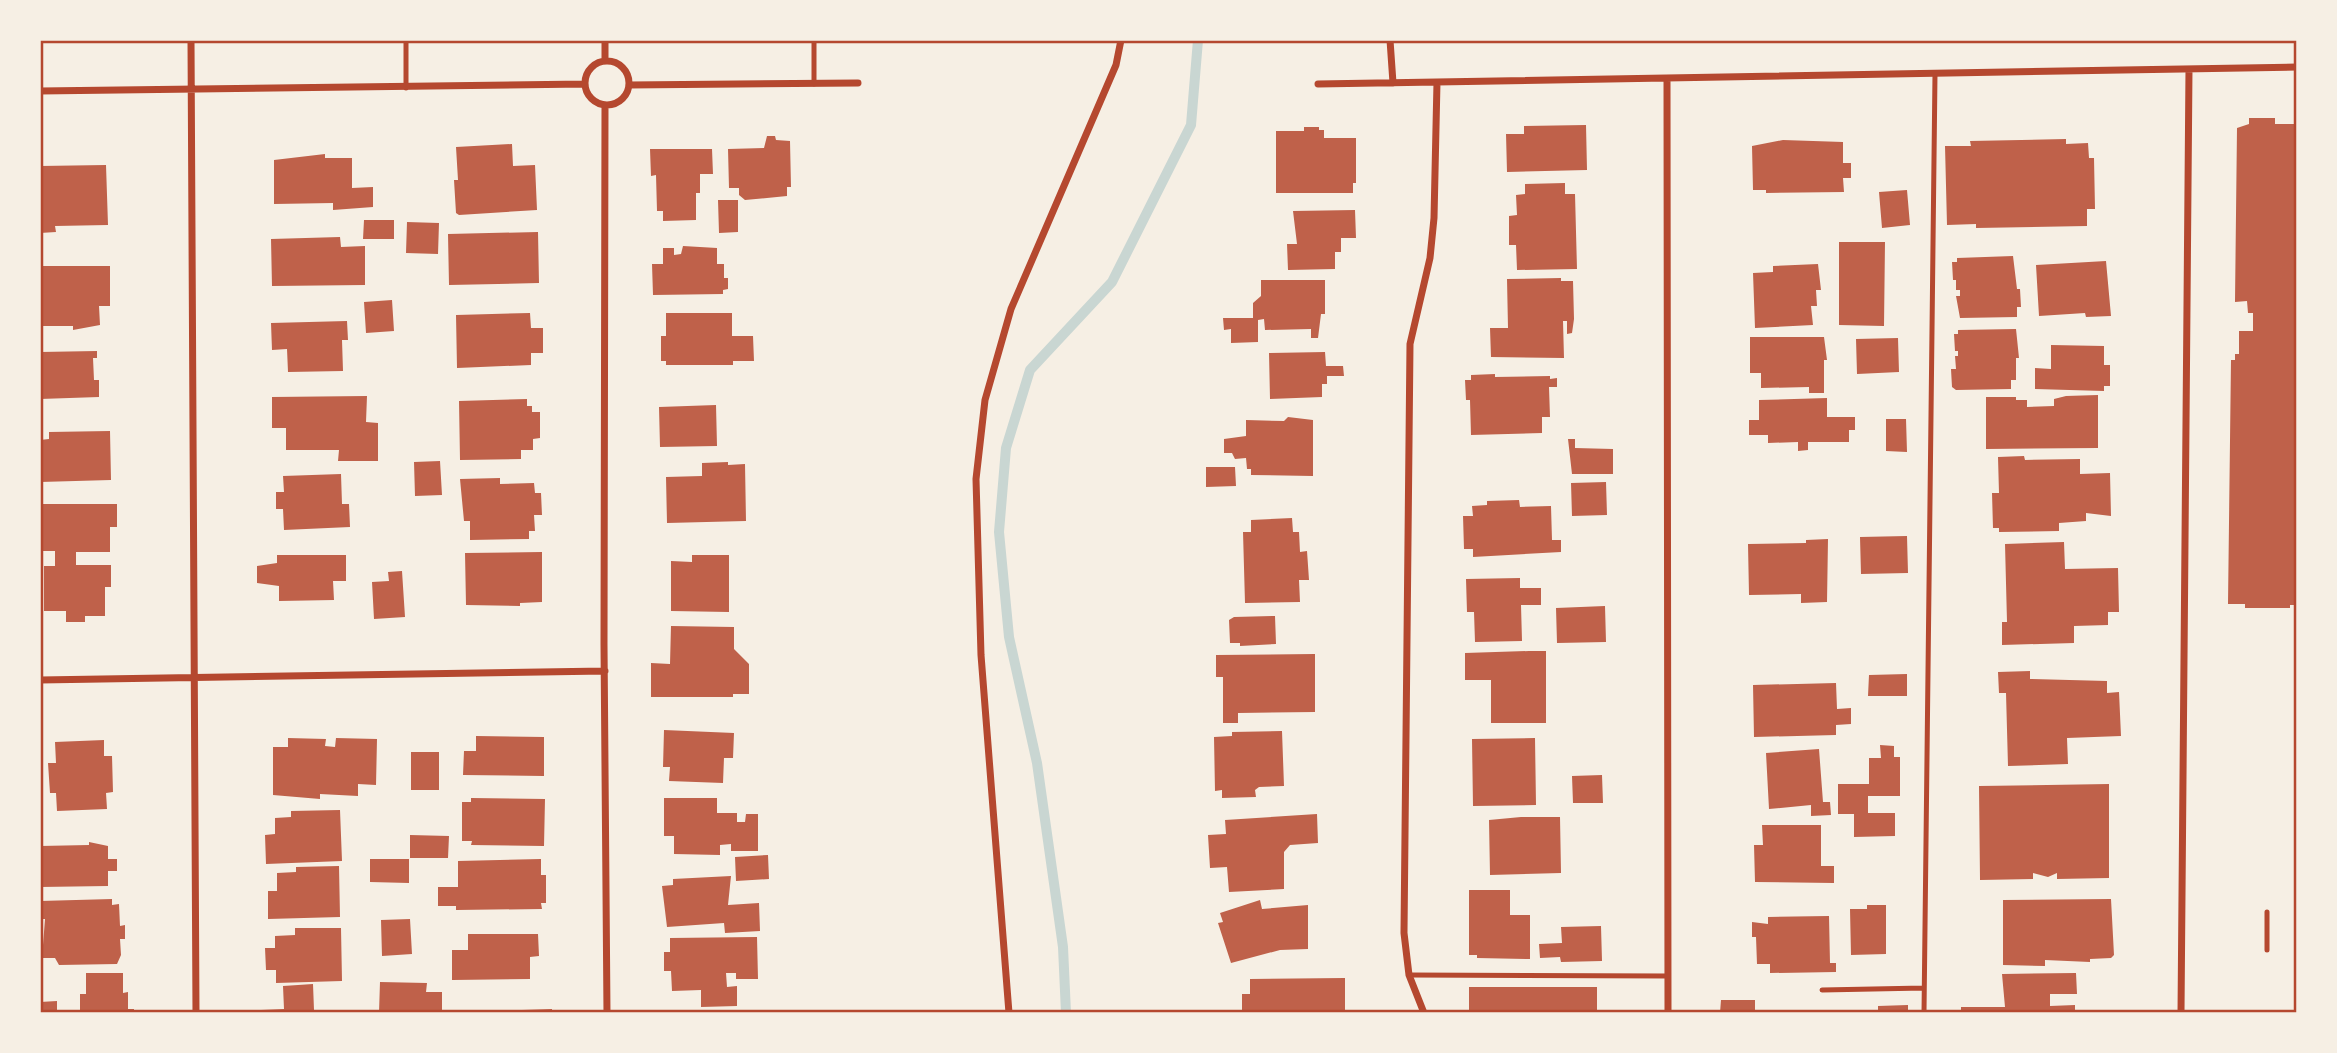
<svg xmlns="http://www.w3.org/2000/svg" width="2337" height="1053" viewBox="0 0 2337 1053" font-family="Inter,sans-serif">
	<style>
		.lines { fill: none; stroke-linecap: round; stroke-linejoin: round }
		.stream { stroke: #c9d6d2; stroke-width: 10 }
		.building { fill: #bf614a }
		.service { stroke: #b5482f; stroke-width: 5 }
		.minor { stroke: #b5482f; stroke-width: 7 }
		.neatline { fill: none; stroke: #b5482f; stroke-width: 2.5 }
	</style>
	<rect width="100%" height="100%" fill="#f6efe4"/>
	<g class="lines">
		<path class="stream" d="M1066,1013l-3,-66 -26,-184 -28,-126 -10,-105 7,-84 24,-78 82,-88 79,-157 7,-85"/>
	</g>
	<path class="building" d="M2249,118h26v6h22v481h-7v3h-45v-4h-17l3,-244h4v-6h4v-23h14v-18h-5l-1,-12 -12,1 2,-174 12,-4z
		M1586,125l1,45 -80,2 -1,-38h18v-8z
		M1304,127h15v3h5v8h32v45h-3v10h-77v-62h28z
		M767,136h8l1,4 14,1 1,46h-4v9l-42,4 -6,-5v-7h-10l-1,-39 36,-1z
		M2066,139v5l22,-1 1,15h5l1,51h-8v17l-111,2v-4l-29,1 -2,-79h26l-1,-5z
		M1783,140l60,2v21h8v15h-8l1,14 -78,1v-3h-13l-1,-44z
		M512,144l1,22 22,-1 2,45 -78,5 -3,-2 -2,-33h4l-2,-33z
		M650,149h62l1,25h-13v19h-4v27l-33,1v-10h-6l-1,-36 -5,1z
		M325,154v4h27v30l21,-1v20l-40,3v-7l-59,1v-44z
		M106,165l2,60 -53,1 1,6 -16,1v-67z
		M1565,183v11h10l2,75 -60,1 -1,-25h-7v-29l8,-1 -1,-20 9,-1v-10z
		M1907,190l3,35 -28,3 -3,-36z
		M718,200h20v32l-19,1z
		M1355,210l1,28h-15v14h-6v17l-47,1 -1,-26h10l-4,-33z
		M364,220h30v19h-31z
		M407,222l32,1 -1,31 -32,-1z
		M538,232l1,51 -90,2 -1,-51z
		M340,237l1,10 24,-1v39l-93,1 -1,-47z
		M1839,242h46l-1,84 -45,-1z
		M683,246l34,2v16h7v14h4v11l-5,1v4l-70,1 -1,-31h11v-16h11v7l7,-1z
		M2013,256l4,33h3l1,18h-4v10l-57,1 -4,-22h4v-6h-4v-10h-3l-1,-18h5v-4z
		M2106,261l5,55 -25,1 -1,-4 -46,3 -3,-51z
		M1818,264l3,26h-5l1,16h-6l2,19 -58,3 -2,-55 20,-1v-6z
		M40,266h70v40h-11l1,19 -27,5v-4h-33z
		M1561,278v3h12l1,38 -2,14 -5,1v-13h-4l1,37 -73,-1 -1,-29h18l-1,-49z
		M1261,280h64v34h-4l-3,24h-7v-9l-46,1 -1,-11 -6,1v22l-27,1v-14l-7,1 -1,-12h30v-15l8,-7z
		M392,300l2,31 -28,2 -2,-31z
		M530,313l1,15h12v25h-12v12l-74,3 -1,-53z
		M666,313h66v23h21l1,25h-21v4h-67v-4h-5v-25h5z
		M347,321l1,19h-6l1,31 -55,1 -1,-23 -15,1 -1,-27z
		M2016,329l3,29h-3v22h-5v9l-55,1 -4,-3 -1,-18h5l-1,-13h3v-5h-3l-1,-17h4v-4z
		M1750,337h74l3,23h-3v33h-15v-6l-48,1v-15h-11z
		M1898,338l1,34 -42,2 -1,-35z
		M2051,345l53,1v19h6v21h-6v5l-69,-2v-21l16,1z
		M97,351v7h-4l1,22h5v17l-59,2v-47z
		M1325,352l1,14h17l1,10h-17v8h-5v13l-52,2 -1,-46z
		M1495,374v3l55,-1v3l7,-1v9h-8l1,30h-8v16l-71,2 -1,-35h-4l-1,-20h6v-5z
		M2098,395v53l-112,1v-52h30v3h11v7l27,-1v-7l12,-3z
		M367,396l-1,26 12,1v38h-40l1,-11h-53v-22h-14v-31z
		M1827,398v19h28v13h-6v12h-41v8l-10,1v-9l-30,1v-8h-19v-15h10v-20z
		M527,399v7h5v6h8v26l-7,1v11h-12v9l-61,1 -1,-59z
		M716,405l1,41 -57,1 -1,-40z
		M1288,417l25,3v56l-62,-1v-6h-4l-1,-11 -11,1 -3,-6h-8v-14l22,-3v-16l38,1z
		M1886,419h20l1,33 -21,-1z
		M110,431l1,49 -71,2v-42l9,-1v-7z
		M1568,439h7v9l38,1v25h-41z
		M2024,456l1,4 55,-1v15l30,-1 1,43 -25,-3v8l-27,2v8l-60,1v-4h-6l-1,-35h7l-1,-36z
		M440,461l2,34 -27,1 -1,-34z
		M728,462v3l17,-1 1,57 -79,2 -1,-46 36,-1v-13z
		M1206,467h29l1,19 -30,1z
		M341,474l1,30h7l1,23 -66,3 -1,-21h-7v-17h8l-1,-16z
		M500,478v6l34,-1 1,10h6l1,22h-8l1,16h-6v8l-59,1v-19h-6l-4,-42z
		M1606,482l1,33 -35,1 -1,-33z
		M1519,500l1,7 31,-1 1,34h9v12l-88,5v-8h-9l-1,-33h10l-1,-10 15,-1v-4z
		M42,504h75v23h-7v25h-34v13h35v22h-6v29h-20v6h-19v-11h-22v-45h11v-15h-13z
		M1292,518l1,14h6l1,20 7,-1 2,29h-10l1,22 -55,1 -2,-71h8v-12z
		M1907,536l1,37 -47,1 -1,-37z
		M1828,539l-1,63 -26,1v-9l-52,1 -1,-51 58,-1v-3z
		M2064,542l1,27 53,-1 1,44h-11v13l-34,1v17l-72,2v-23h5l-2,-78z
		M542,552v50l-22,1v3l-54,-1 -1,-52z
		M277,555h69v26h-13l1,19 -55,1v-15l-22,-3v-17l20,-3z
		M692,555h37v57l-58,-1v-50l21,1z
		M402,571l3,46 -31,2 -2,-37 17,-1 -1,-9z
		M1520,578v10h21v17h-20l1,36 -47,1 -1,-30h-7l-1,-33z
		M1605,606l1,36 -49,1 -1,-35z
		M1275,616l1,28 -36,2v-3h-10l-1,-23 5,-3z
		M671,626l63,1v22l15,15v30h-16v3h-82v-34l19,1z
		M1529,651h17v72h-55v-43h-26v-27z
		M1315,654v58l-77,1v10h-15v-46h-7v-22z
		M2030,671v8l77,2v12l12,-1 2,44 -54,2 1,26 -60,2 -2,-73h-7l-1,-21z
		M1907,674v22h-39l1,-21z
		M1836,683l1,26 14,-1v16l-15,1v10l-82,2 -1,-52z
		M664,730l70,3 -1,25h-9l-1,25 -54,-2 1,-14h-7z
		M1282,731l2,55 -25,1 -4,3 1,7 -34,1v-8l-7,1 -1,-54 18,-1v-4z
		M476,736l68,1v39l-81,-1 1,-24h12z
		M288,738l38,1 -1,7 10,1 1,-9 41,1 -1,46 -18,-1v12l-38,-2v5l-47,-4v-48h15z
		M1535,738l1,67 -63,1 -1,-67z
		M104,740v16h8l1,36 -7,1 1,16 -50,2 -1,-18h-6l-2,-30h8l-1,-21z
		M1880,745l14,1v11h6v39h-32v17h27v23l-41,1v-23h-16v-30h31v-26h12z
		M1819,749l4,53h7l1,13 -20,1v-11l-42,4 -3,-56z
		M411,752h28v38h-28z
		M1602,775l1,28h-30l-1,-27z
		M2109,784v94l-52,1v-6l-9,4 -15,-4v6l-53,1 -1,-94z
		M471,798l74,1 -1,47 -73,-1 1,-4h-10v-39h9z
		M664,798h53v15h20v9h8l1,-8h12v37h-27v-7l-11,1v10l-46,-1v-18h-10z
		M340,810l2,51 -76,3 -1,-29 10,-1v-16l16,-1v-6z
		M1317,814l1,29 -28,2 -6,7v37l-55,3 -2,-25 -17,1 -2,-33 18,-1 -1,-14z
		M1521,817h39l1,56 -71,2 -1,-55z
		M1762,825h59v41h13v17l-79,-1 -1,-37h9z
		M410,835l39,1 -1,22h-38z
		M89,842l19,4v13h9v12h-9v15l-68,1v-41l49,-1z
		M768,855l1,24 -33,2 -1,-24z
		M370,859h39v24l-39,-1z
		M541,859v16h5v28h-5l1,6 -86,1v-4h-18v-19h20v-26z
		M339,866l1,51 -72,2v-28h9v-18l19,-1v-5z
		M731,876l-3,29 31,-2 1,28 -35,2 -1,-10 -57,4 -5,-41 11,-1v-6z
		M1469,890h41v25h20v44l-53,-1v-3h-8z
		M112,899v6l7,-1 1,22 5,-1v14h-5l1,16 -4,9 -58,1 -4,-7h-13l3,-39h-4l-1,-18z
		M2111,899l3,56 -3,3 -21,1v3l-45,-2v6l-42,-1v-65z
		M1260,900l2,9 46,-4v44l-28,1 -49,13 -13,-40 5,-1 -3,-9z
		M1867,905h19v49l-35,1 -1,-46h17z
		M1829,916l1,47h6v9l-66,1v-9h-13l-1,-27h-4v-15l16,2v-7z
		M410,919l2,35 -30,2 -1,-36z
		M1601,926l1,35 -41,1 -1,-5 -20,1 -1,-14 23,-1 -1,-16z
		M295,928h46l1,53 -66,2v-13h-10l-1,-22h10v-12l20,-1z
		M468,934h70l1,22 -9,1v22l-78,1v-30h16z
		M757,937l1,42h-22v-6h-10l1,14 10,-1v20l-36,1v-17l-29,1 -1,-20h-7v-19h6v-14z
		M86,973h37v20l5,-1v17h6v4h-54v-19h6z
		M2076,973l1,21h-27v12l25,-1v8h-114v-6h44l-3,-33z
		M1345,978v35h-103v-19h8v-15z
		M380,982l47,1 -1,9h16v21h-63z
		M313,984l1,26 -53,3v-3l23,-1 -1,-23z
		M1469,987h128v26h-128z
		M1721,1000h34v13h-35z
		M57,1001v12h-17v-11z
		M1908,1005v8h-30v-7z
		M552,1009v4h-30v-3z
		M323,1010h38v3h-38z"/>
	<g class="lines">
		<path class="service" d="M814,84v-44
			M406,88v-48
			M2267,950v-38
			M1409,975l259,1
			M1822,990l102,-2
			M1924,1013l11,-939"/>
		<path class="minor" d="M191,40l5,973
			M1390,40l3,43
			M605,61v-21
			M585 83a22 22 0 1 1 44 0a22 22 0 1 1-44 0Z
			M1667,78l1,935
			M1318,84l979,-17
			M629,85l229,-2
			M40,91l545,-7
			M605,105l-1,539 3,369
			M40,680l565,-9
			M1009,1013l-28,-358 -5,-176 9,-79 26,-91 105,-244 5,-25
			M1424,1013l-15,-38 -5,-42 6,-589 20,-86 4,-40 3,-136
			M2181,1013l8,-944"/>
	</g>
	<rect width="2337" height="1053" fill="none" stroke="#f6efe4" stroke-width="84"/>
	<rect x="42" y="42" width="2253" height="969" class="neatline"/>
</svg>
